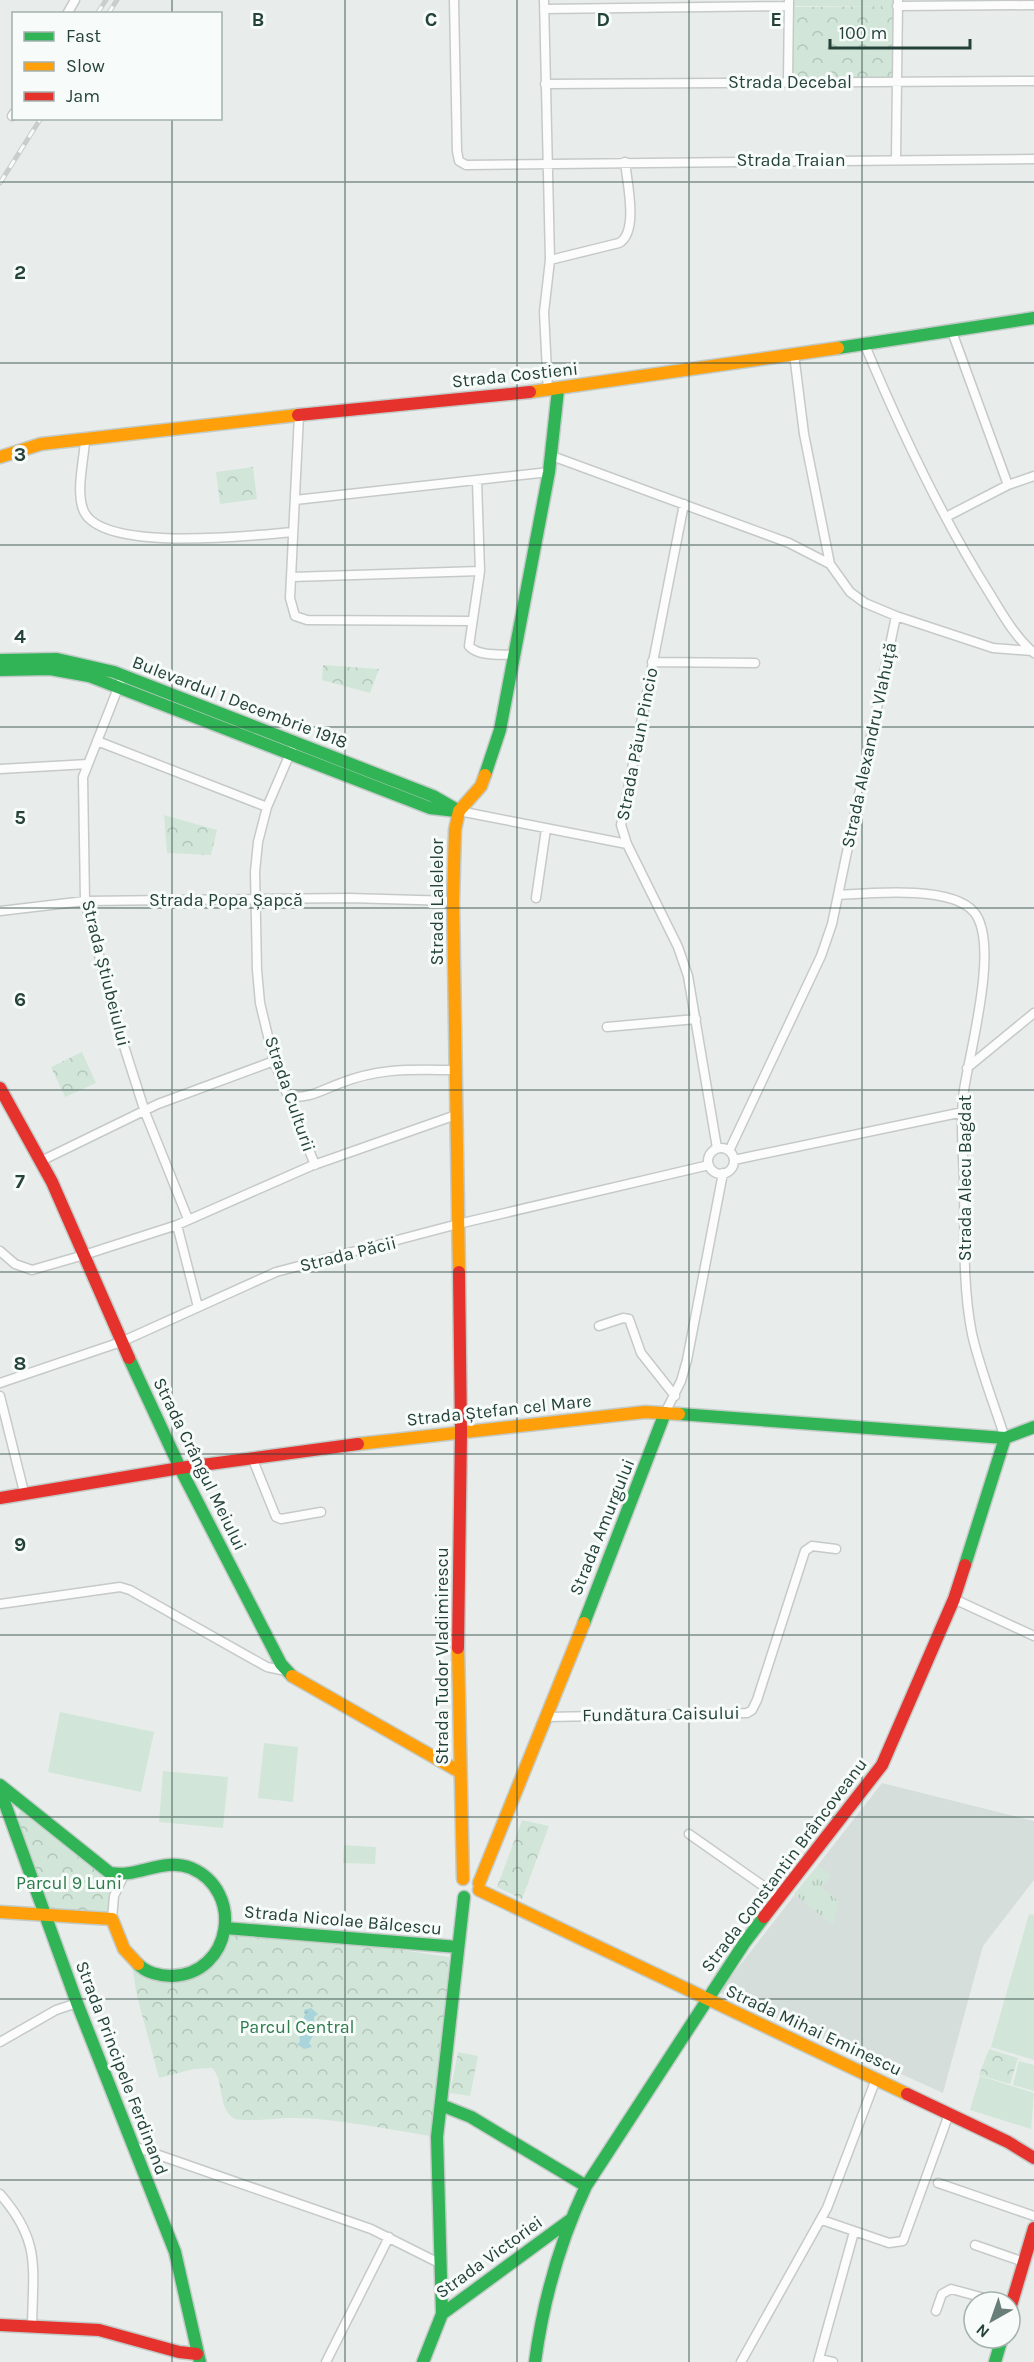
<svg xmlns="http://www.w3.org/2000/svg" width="1034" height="2362" viewBox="0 0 1034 2362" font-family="Karla,sans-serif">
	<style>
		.built { fill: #d6dedb }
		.grass { fill: url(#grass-tufts) }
		.forest { fill: url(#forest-crowns) }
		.pitch { fill: #d1e6d8 }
		.water { fill: url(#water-ripples) }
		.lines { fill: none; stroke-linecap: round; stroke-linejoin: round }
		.street-casing { stroke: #c5cac8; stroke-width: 11 }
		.fast-casing { stroke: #c3cbc8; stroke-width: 15 }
		.slow-casing { stroke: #c3cbc8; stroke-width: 15 }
		.jam-casing { stroke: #c3cbc8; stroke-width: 15 }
		.street { stroke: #fcfcfc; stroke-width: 8 }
		.fast { stroke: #30b455; stroke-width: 12 }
		.slow { stroke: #ff9f0a; stroke-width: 12 }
		.jam { stroke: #e5322d; stroke-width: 12 }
		.rail-casing { stroke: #c9cdcc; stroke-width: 5 }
		.rail { stroke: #f7fbf9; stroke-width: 3; stroke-dasharray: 9; stroke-linecap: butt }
		.grid { fill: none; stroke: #24423a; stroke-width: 1.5; stroke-opacity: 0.55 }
		.labels { text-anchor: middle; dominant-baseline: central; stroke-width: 6; stroke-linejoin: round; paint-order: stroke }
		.street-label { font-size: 18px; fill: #24423a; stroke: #f7fbf9 }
		.park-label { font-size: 18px; fill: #2d7a4b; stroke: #f7fbf9 }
		.grid-label { font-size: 20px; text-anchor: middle; font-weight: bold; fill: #24423a; stroke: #f7fbf9; stroke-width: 6; stroke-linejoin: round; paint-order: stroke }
	</style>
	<defs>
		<pattern id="grass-tufts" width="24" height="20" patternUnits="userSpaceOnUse" patternTransform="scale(1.5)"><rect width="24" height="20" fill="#d1e6d8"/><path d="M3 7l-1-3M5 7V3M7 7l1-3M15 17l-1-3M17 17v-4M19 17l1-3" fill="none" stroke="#b3c6ba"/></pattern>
		<pattern id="forest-crowns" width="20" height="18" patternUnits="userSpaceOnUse" patternTransform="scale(1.5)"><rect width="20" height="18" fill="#d1e6d8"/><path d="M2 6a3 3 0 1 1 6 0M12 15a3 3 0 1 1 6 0" fill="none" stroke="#b3c6ba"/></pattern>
		<pattern id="water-ripples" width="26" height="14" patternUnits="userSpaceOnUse" patternTransform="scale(1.5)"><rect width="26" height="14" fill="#a9d4db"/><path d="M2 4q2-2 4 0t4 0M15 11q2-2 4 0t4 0" fill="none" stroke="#91b7bd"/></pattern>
	</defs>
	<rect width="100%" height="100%" fill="#e8edeb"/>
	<path class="built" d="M882,1783l152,38v59l-51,66 -40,147 -224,-101z"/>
	<path class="grass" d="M818,1865l13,11 -10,12 18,13 -6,24 -39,-31z"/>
	<path class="forest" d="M897,6l-3,74h-103v-73z
		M253,467l4,32 -37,5 -4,-32z
		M323,665l56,4 -9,24 -48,-13z
		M164,815l53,15 -6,25 -44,-2z
		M82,1052l14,31 -31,14 -14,-30z
		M24,1806l43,35 57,34 -12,44 -68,-4 -32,-91z
		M522,1820l27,6 -27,73 -25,-12z
		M225,1928l41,2 183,27 -12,180c-48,-7 -98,-19 -146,-19 -12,0 -51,5 -58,0 -16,-12 -8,-37 -21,-50l-18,1 -35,9 -22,-82 -6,-36 34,18 43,-16z
		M989,2049l29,9 -8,26 -31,-9z
		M458,2052l20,4 -8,40 -20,-3z"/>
	<path class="pitch" d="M789,0h109l-1,6h-108z
		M60,1712l94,20 -13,60 -93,-20z
		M264,1743l34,4 -5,55 -35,-4z
		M163,1771l65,6 -5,51 -64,-6z
		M344,1845l32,2 -1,17 -32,-1z
		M1029,1914l5,1v145l-43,-13z
		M1019,2061l15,4v26l-21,-6z
		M980,2076l54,17 -3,36 -61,-19z"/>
	<path class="water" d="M311,2008l7,6 -4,3 1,15 -6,11 3,4 -8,2 -7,-5 3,-2 -1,-15 6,-12 -1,-5z"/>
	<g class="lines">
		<defs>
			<path id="street" d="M454,0l3,151 2,10 7,4 568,-6
				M544,0l6,260 -6,52 4,79
				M897,6l137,-1
				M544,9l245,-3
				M67,14l8,-14
				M788,82l1,-82
				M545,84l489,-3
				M12,116l2,-3
				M896,159l2,-159
				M550,260l69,-17c20,-11 8,-61 6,-81
				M951,329l57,156
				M864,343c36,86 76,172 126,251 13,21 25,43 44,59
				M299,415l-9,183 5,18 12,4 165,1
				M85,440c-1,20 -9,50 -2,69 15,45 172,26 210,23
				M552,456l237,87 41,21
				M477,481l3,90 -11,75c10,11 32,8 46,9
				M295,500l254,-28
				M684,504l-63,321 6,19 51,103 10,29 29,172
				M946,517l62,-32 26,-9
				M292,577l188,-6
				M896,616l97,32 39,3
				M652,662l103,1
				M120,683l-37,94 2,124 31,120 29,91 43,107
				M97,741l170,66
				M292,749l-25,58 -9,35 -3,30 2,98 3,33 14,58 41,104
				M0,769l88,-5
				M459,811l168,33
				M838,895c31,-2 114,-10 136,17 26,31 -4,138 -10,178 -4,29 -1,61 0,90 1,51 -2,104 8,154 8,35 22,70 33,104
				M536,898l10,-69
				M0,911l85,-10 264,-3 104,3
				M607,1027l89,-8
				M967,1068l67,-55
				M289,1096c18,4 35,-7 52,-13 40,-16 72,-13 114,-13
				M708 1161a13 13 0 1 1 26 0a13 13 0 1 1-26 0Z
				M729,1151l92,-195 11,-32 64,-308 -31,-13 -15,-11 -20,-28 -26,-130 -10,-80
				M734,1160l229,-48
				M41,1161l117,-57 116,-43
				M177,1225l21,82
				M0,1251l15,13 17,6 52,-15 93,-30 134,-59 145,-51
				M599,1326l24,-8 6,1 12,34 34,43
				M0,1383l121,-41 155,-70 182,-48 251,-59
				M0,1396l24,96
				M665,1413l16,-32 6,-21 36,-187
				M253,1460l23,57 5,2 40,-7
				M954,1599l80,37
				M0,1604l120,-17 10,3 137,77 19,4
				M548,1717l199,-4 5,-3 5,-10 48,-149 7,-5 24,3
				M689,1834l90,63
				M112,1919l2,-23 10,-21
				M0,2042l56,-32 21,-7
				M133,2146l238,83 68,34
				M938,2183l96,33
				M0,2194c41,47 33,73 32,132
				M822,2220l67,23 14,-2 46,-127
				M975,2245l49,17
				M936,2311l6,-17 9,-5 48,13
				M819,2359l14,3
				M326,2362l63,-125
				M741,2362l86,-154 49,-129
				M818,2362l36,-130"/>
			<path id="fast" d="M838,348l196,-30
				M0,660l57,-1 57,13 319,124 26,15
				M0,670l50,-1 39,7 341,132 26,3
				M485,775l15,-45 49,-258 9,-82
				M129,1358l51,110 101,196 11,12
				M679,1414l326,24 29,-11
				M965,1565l40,-127
				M584,1623l81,-210
				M0,1785l110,88c28,5 53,-16 81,-5 54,23 41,106 -19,108 -11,0 -26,-3 -34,-12
				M0,1790l77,213 98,249 25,110
				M225,1928l233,19
				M441,2105l30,12 115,69
				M442,2314l-5,-177 27,-240
				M423,2362l19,-48 128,-94
				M535,2362c8,-60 25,-121 51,-176l159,-244 19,-25
				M995,2362l7,-24"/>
			<path id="slow" d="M530,392l308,-44
				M0,457l41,-13 257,-29
				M459,1272l-6,-371 2,-71 4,-19 22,-25 4,-11
				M358,1444l287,-32 34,2
				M458,1648l5,231
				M292,1676l168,96
				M479,1883l105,-260
				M479,1890l428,204
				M0,1912l112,7 12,30 14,15"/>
			<path id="jam" d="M298,415l232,-23
				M0,1088l52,94 77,176
				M0,1498l180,-30 178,-24
				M458,1648l3,-216 -2,-160
				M764,1917l118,-152 72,-166 11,-34
				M907,2094l101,48 26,16
				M1010,2309l24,-81
				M0,2325l99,5 80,22 18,2"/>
		</defs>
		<use href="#street" class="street-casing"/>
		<use href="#fast" class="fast-casing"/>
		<use href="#slow" class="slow-casing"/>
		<use href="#jam" class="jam-casing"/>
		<use href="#street" class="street"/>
		<use href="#fast" class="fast"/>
		<use href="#slow" class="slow"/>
		<use href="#jam" class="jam"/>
		<defs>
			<path id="rail" d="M97,14l9,-14
				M108,14l9,-14
				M0,183l41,-65"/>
		</defs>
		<use href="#rail" class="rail-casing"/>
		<use href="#rail" class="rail"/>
	</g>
	<path class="grid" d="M172,0v14M345,0v2362M517,0v2362M689,0v2362M862,0v2362M172,118v2244M0,182h1034M0,363h1034M0,545h1034M0,727h1034M0,908h1034M0,1090h1034M0,1272h1034M0,1454h1034M0,1635h1034M0,1817h1034M0,1999h1034M0,2180h1034"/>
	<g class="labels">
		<g class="street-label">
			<text x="790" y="82">Strada Decebal</text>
			<text x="791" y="160">Strada Traian</text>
			<text transform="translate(515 375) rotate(-6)">Strada Costieni</text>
			<text transform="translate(240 702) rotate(21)">Bulevardul 1 Decembrie 1918</text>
			<text transform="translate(637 744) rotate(-79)">Strada Păun Pincio</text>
			<text transform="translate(869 745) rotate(-78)">Strada Alexandru Vlahuță</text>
			<text x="226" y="900">Strada Popa Șapcă</text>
			<text transform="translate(437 902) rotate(-90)">Strada Lalelelor</text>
			<text transform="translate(106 973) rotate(76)">Strada Știubeiului</text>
			<text transform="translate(290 1094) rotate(71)">Strada Culturii</text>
			<text transform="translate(965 1178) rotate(-90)">Strada Alecu Bagdat</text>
			<text transform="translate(348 1254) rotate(-14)">Strada Păcii</text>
			<text transform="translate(499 1410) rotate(-6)">Strada Ștefan cel Mare</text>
			<text transform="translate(200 1464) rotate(64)">Strada Crângul Meiului</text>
			<text transform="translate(602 1527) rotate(-68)">Strada Amurgului</text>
			<text transform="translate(442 1656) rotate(-90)">Strada Tudor Vladimirescu</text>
			<text transform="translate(661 1714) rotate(-1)">Fundătura Caisului</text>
			<text transform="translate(784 1865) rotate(-53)">Strada Constantin Brâncoveanu</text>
			<text transform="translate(343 1920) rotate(5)">Strada Nicolae Bălcescu</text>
			<text transform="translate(814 2030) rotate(25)">Strada Mihai Eminescu</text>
			<text transform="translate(122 2068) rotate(69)">Strada Principele Ferdinand</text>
			<text transform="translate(489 2257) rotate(-36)">Strada Victoriei</text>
		</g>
		<g class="park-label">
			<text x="69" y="1883">Parcul 9 Luni</text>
			<text x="297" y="2027">Parcul Central</text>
		</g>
	</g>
	<g class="grid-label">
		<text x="258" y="26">B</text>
		<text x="431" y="26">C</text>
		<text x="603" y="26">D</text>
		<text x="776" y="26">E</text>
		<text x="20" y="279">2</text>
		<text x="20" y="461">3</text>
		<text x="20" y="643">4</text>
		<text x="20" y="824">5</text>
		<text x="20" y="1006">6</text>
		<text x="20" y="1188">7</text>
		<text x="20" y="1370">8</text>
		<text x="20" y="1551">9</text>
	</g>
	<rect x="12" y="12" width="210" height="108" fill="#f7fbf9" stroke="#a3b1ad" stroke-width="1.5"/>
	<rect x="24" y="32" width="30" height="9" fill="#30b455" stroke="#a3b1ad" stroke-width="1.5"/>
	<text x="66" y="42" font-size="18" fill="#24423a">Fast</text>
	<rect x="24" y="62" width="30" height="9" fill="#ff9f0a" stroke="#a3b1ad" stroke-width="1.5"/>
	<text x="66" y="72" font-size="18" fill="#24423a">Slow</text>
	<rect x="24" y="92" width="30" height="9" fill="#e5322d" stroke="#a3b1ad" stroke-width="1.5"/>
	<text x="66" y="102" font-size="18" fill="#24423a">Jam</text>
	<g transform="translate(992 2320) rotate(220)"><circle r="28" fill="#f7fbf9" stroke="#a3b1ad" stroke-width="1.5"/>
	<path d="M0-4.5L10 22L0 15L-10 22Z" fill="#697e78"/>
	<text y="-9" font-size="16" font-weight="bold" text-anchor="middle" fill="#24423a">N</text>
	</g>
	<path d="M830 39v9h140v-9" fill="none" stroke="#24423a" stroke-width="3"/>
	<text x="839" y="39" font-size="18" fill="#24423a" stroke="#f7fbf9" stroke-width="4.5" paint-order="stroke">100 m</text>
</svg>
